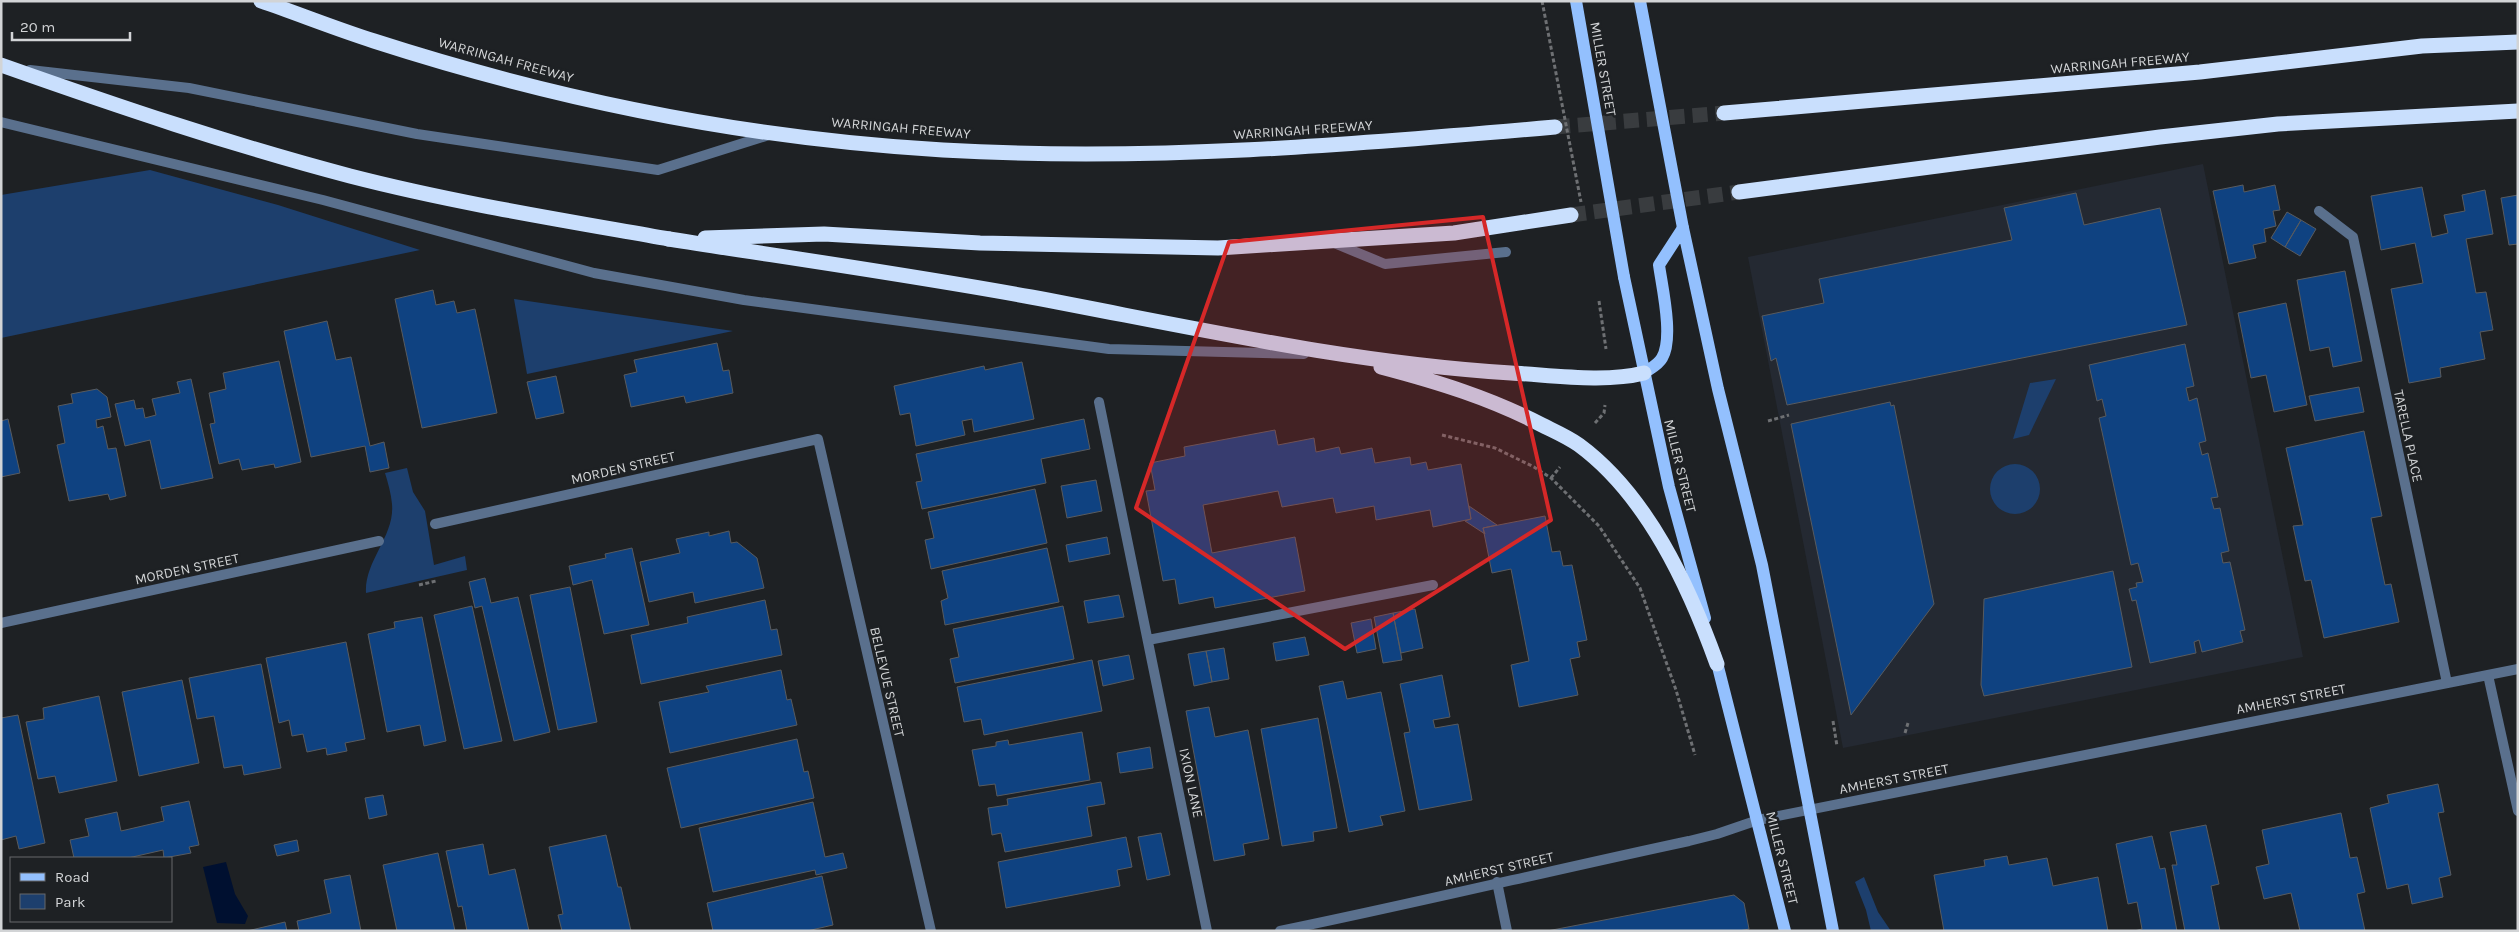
<svg xmlns="http://www.w3.org/2000/svg" width="2519" height="932" viewBox="0 0 2519 932" font-family="Karla,sans-serif">
	<style>
		.built { fill: #242932 }
		.green { fill: #1d3f6d }
		.water { fill: #001030 }
		.building { fill: #0f4281; stroke: #585b5f }
		.lines { fill: none; stroke-linecap: round; stroke-linejoin: round }
		.motorway-tunnel { stroke: #393c3f; stroke-width: 15; stroke-dasharray: 15 8; stroke-linecap: butt }
		.path { stroke: #6e7073; stroke-width: 3; stroke-dasharray: 4 2.5; stroke-linecap: butt }
		.service { stroke: #5a708d; stroke-width: 10 }
		.minor { stroke: #5a708d; stroke-width: 10 }
		.primary { stroke: #93c0fe; stroke-width: 12 }
		.motorway { stroke: #c9dffd; stroke-width: 15 }
		.path-bridge { stroke: #6e7073; stroke-width: 3; stroke-dasharray: 4 2.5; stroke-linecap: butt }
		.primary-bridge { stroke: #93c0fe; stroke-width: 12 }
		.motorway-bridge { stroke: #c9dffd; stroke-width: 15 }
		.marked { fill: #d62828; fill-opacity: 0.2; stroke: #d62828; stroke-width: 4; stroke-linejoin: round }
		.labels { text-anchor: middle; dominant-baseline: central; stroke-width: 5; stroke-linejoin: round; paint-order: stroke }
		.street-label { font-size: 14px; fill: #d2d4d6; stroke: #1e2124 }
	</style>
	<rect width="100%" height="100%" fill="#1e2124"/>
	<path class="built" d="M2203,164l100,493 -460,91 -95,-491z"/>
	<path class="green" d="M150,170l128,35 142,45 -419,88v-143z
		M514,299l219,32 -206,43z
		M2056,379l-27,56 -16,4 17,-56z
		M1990 489a25 25 0 1 1 50 0a25 25 0 1 1-50 0Z
		M407,468l6,24 12,19 9,54 31,-9 2,14 -101,23c-2,-32 29,-57 26,-89 -1,-11 -4,-21 -7,-31z
		M1864,877l14,35 13,19h-20l-5,-21 -11,-28z"/>
	<path class="water" d="M226,862l9,32 13,22 -3,8 -28,-1 -14,-56z"/>
	<path class="building" d="M2243,185l1,7 31,-7 5,25 -7,1 3,15 -12,3 2,13 -13,3 3,13 -27,6 -16,-73z
		M2422,187l10,50 16,-4 -4,-18 21,-4 -3,-16 23,-5 8,44 -27,5 10,54 10,-1 7,38 -13,2 5,27 -45,9 1,9 -32,6 -18,-94 32,-6 -8,-40 -34,7 -10,-54z
		M2076,193l8,32 76,-17 27,117 -400,80 -11,-47 -5,3 -9,-45 62,-13 -5,-24 193,-39 -8,-32z
		M2518,195v49l-9,1 -8,-47z
		M2287,212l14,8 -16,27 -14,-9z
		M2301,220l15,9 -16,27 -15,-9z
		M2345,271l17,90 -29,6 -4,-20 -19,4 -13,-71z
		M433,290l3,15 18,-4 3,12 18,-4 22,104 -75,15 -27,-129z
		M2286,303l21,102 -33,7 -8,-37 -15,3 -13,-65z
		M327,321l9,39 15,-3 19,89 14,-4 5,26 -19,4 -5,-26 -54,11 -27,-126z
		M717,343l6,28 6,-1 4,23 -47,10 -2,-7 -53,11 -7,-32 13,-3 -3,-12z
		M2185,344l9,42 -8,2 3,13 8,-3 9,43 -7,2 3,12 6,-2 10,44 -7,1 3,11 6,-1 9,43 -8,2 2,10 7,-1 15,68 -5,1 3,11 -41,10 -3,-12 -5,2 2,11 -46,10 -14,-63 -4,1 -3,-12 8,-2 -1,-4 7,-1 -5,-19 -7,2 -32,-147 7,-2 -4,-17 -5,2 -8,-36z
		M279,361l22,101 -26,6 -1,-4 -32,6 -3,-11 -20,5 -9,-40 5,-1 -6,-30 17,-4 -3,-16z
		M1022,362l12,57 -60,13 -2,-13 -10,2 3,14 -49,11 -6,-33 -10,2 -6,-29 90,-20 1,4z
		M556,376l8,37 -28,6 -9,-37z
		M191,379l22,99 -52,11 -11,-49 -25,6 -10,-42 19,-4 2,9 7,-1 2,10 11,-3 -4,-16 28,-6 -3,-11z
		M2359,387l5,25 -49,9 -6,-25z
		M97,389l10,8 4,20 -15,3 1,8 6,-2 5,23 8,-1 10,48 -16,4 -2,-6 -39,7 -12,-56 8,-2 -7,-37 15,-3 -2,-9z
		M1890,402l1,4 3,-1 40,199 -83,111 -60,-291z
		M8,419l12,54 -19,4v-56z
		M1084,419l6,30 -49,10 5,24 -124,26 -6,-27 6,-1 -6,-27z
		M1275,430l3,15 36,-7 2,14 23,-5 2,7 31,-6 3,15 35,-6 1,8 15,-3 2,8 33,-6 10,55 -38,8 -3,-17 -54,10 -2,-14 -38,7 -3,-15 -51,9 -4,-16 -75,14 9,48 83,-16 10,54 -90,17 -2,-11 -34,7 -4,-25 -12,2 -17,-90 9,-1 -5,-27 35,-7 -1,-9z
		M2364,431l18,85 -11,2 14,67 6,-1 8,38 -75,16 -13,-58 -6,1 -12,-55 10,-1 -17,-77z
		M1096,480l6,31 -35,7 -6,-32z
		M1035,489l12,54 -116,26 -6,-29 9,-2 -6,-26z
		M1469,506l28,19 -14,3 2,6 -20,-13 6,-2z
		M1545,516l7,36 8,-1 3,15 9,-1 15,75 -10,2 3,15 -10,2 8,36 -59,12 -8,-42 18,-4 -18,-92 -19,4 -9,-45z
		M729,531l2,12 6,-1 20,16 7,30 -69,15 -2,-11 -44,10 -9,-40 40,-9 -4,-14 33,-7v4z
		M1107,537l3,17 -41,8 -3,-17z
		M632,548l17,77 -45,9 -12,-54 -19,5 -4,-19 37,-8 -1,-4z
		M1047,548l12,54 -114,23 -4,-24 7,-3 -6,-27z
		M2113,571l19,96 -148,29 -3,-11 3,-86z
		M485,578l6,25 27,-6 32,135 -36,9 -32,-135 -7,2 -6,-26z
		M570,587l27,135 -39,8 -28,-135z
		M1119,595l5,22 -36,6 -4,-22z
		M765,600l6,30 6,-1 5,26 -141,29 -10,-49 57,-12 -1,-6z
		M472,606l30,135 -38,8 -30,-134z
		M1063,606l11,53 -119,24 -5,-24 9,-2 -6,-28z
		M1415,609l8,39 -22,5 -8,-40z
		M1393,613l9,47 -19,3 -9,-46z
		M422,617l24,124 -22,5 -4,-21 -33,7 -19,-98 27,-6 -1,-6z
		M1371,619l5,30 -19,4 -6,-30z
		M1305,637l4,18 -33,6 -3,-18z
		M346,642l19,97 -20,4 2,8 -20,4 -1,-7 -19,4 -4,-18 -11,2 -3,-16 -10,3 -13,-65z
		M1224,648l5,31 -17,3 -6,-31z
		M1206,651l6,31 -18,4 -6,-32z
		M1129,655l5,24 -31,7 -5,-25z
		M1092,660l10,51 -118,24 -3,-16 -17,3 -7,-35z
		M261,664l20,104 -37,7 -2,-10 -18,3 -10,-52 -17,3 -8,-41z
		M781,670l6,30 4,-1 6,26 -127,28 -11,-51 50,-10 -3,-6z
		M1442,675l8,42 -17,3 2,8 23,-4 14,76 -53,10 -15,-77 6,-1 -10,-48z
		M182,680l17,83 -60,13 -17,-84z
		M1343,681l4,18 34,-7 24,119 -25,5 3,9 -34,7 -30,-146z
		M99,696l18,85 -58,12 -4,-17 -17,3 -12,-57 18,-3 -1,-11z
		M1209,707l6,30 33,-7 21,109 -26,5 2,11 -31,6 -28,-150z
		M18,715l27,128 -26,6 -3,-13 -15,4v-122z
		M1318,718l19,110 -24,4 1,9 -32,5 -21,-117z
		M1082,732l8,48 -93,16 -2,-12 -16,2 -7,-36 24,-4v-4l12,-2 1,5z
		M797,739l7,33 4,-1 6,27 -133,30 -14,-60z
		M1150,747l3,21 -33,5 -3,-20z
		M1101,782l4,22 -18,3 5,29 -87,16 -4,-19 -9,2 -4,-27 20,-3 -1,-6z
		M2438,784l6,28 -6,1 13,62 -12,3 4,19 -31,7 -4,-20 -21,5 -17,-81 19,-5 -2,-8z
		M383,795l4,20 -18,4 -4,-21z
		M189,801l10,44 -10,2 2,6 -27,5 -1,-8 -35,8h-54l-4,-18 19,-4 -4,-17 32,-7 4,19 43,-10 -3,-14z
		M813,802l12,55 18,-4 4,15 -31,7 -1,-5 -102,22 -14,-64z
		M2341,813l9,45 7,-1 8,35 -8,2 8,37h-65l-9,-38 -27,6 -8,-32 13,-3 -7,-34z
		M2206,825l13,59 -8,2 9,45h-35l-13,-66h5l-7,-33z
		M1161,833l9,42 -23,5 -9,-43z
		M606,835l12,52h3l10,44h-69l-4,-16 5,-1 -14,-67z
		M2152,836l8,33 5,-1 12,63h-43l8,-2 -5,-27 -9,2 -12,-60z
		M1126,837l6,30 -15,3 3,16 -114,22 -8,-46z
		M297,840l2,11 -22,5 -3,-11z
		M483,844l6,31 26,-6 14,62h-62l-5,-25 -4,1 -12,-56z
		M438,853l17,78h-58l-14,-66z
		M2007,856l2,9 38,-7 6,28 45,-9 10,54h-164l-10,-56 51,-9 -1,-6z
		M350,875l11,56h-62l-2,-10 34,-8 -7,-33z
		M822,876l11,49 -26,6h-94l-6,-28z
		M1734,895l10,8 5,26 -10,2h-192z
		M285,922l2,9h-40z"/>
	<g class="lines">
		<path class="motorway-tunnel" d="M1555,127l169,-14
			M1571,215l168,-23"/>
		<path class="path" d="M1599,301l7,48
			M1768,421l21,-6
			M1595,423l9,-10 1,-8
			M1442,435l53,13 39,19 17,11 48,48 41,62 36,102 19,65
			M1551,478l9,-11
			M419,585l17,-4
			M1833,721l4,25
			M1905,733l3,-10"/>
		<path class="service" d="M30,70l159,18 228,46 241,36 114,-36
			M1,122l322,78 271,73 150,27 365,49 195,5
			M1334,243l51,21 121,-12
			M1099,402l108,529
			M1148,640l285,-55
			M1497,882l10,49"/>
		<path class="minor" d="M2319,211l34,26 94,446
			M435,524l383,-85 113,492
			M1,623l378,-82
			M2488,675l30,136
			M1280,931c137,-28 273,-61 409,-90l28,-7 41,-14 760,-151"/>
		<path class="primary" d="M1683,228l35,161 44,176 71,366
			M1624,277l45,210 36,131
			M1644,373c7,-5 14,-8 18,-15 12,-20 0,-71 -3,-93l24,-37
			M1715,655l70,276"/>
		<path class="motorway" d="M261,1c38,13 75,28 113,40 183,59 376,98 569,109 205,12 408,-5 612,-23
			M1724,113l476,-41 222,-26 96,-4
			M1739,192l421,-55 118,-13 240,-13
			M705,238l119,-4 156,9 238,5 236,-15 117,-18
			M669,239c121,19 242,36 362,58 160,30 317,66 480,76 40,2 94,10 133,0
			M1381,367c57,15 109,31 161,58 12,6 26,12 37,20 68,50 110,141 138,219"/>
		<path class="path-bridge" d="M1542,1l39,201"/>
		<path class="primary-bridge" d="M1576,1l48,276
			M1640,1l43,227"/>
		<path class="motorway-bridge" d="M1,65c116,41 231,80 349,111 105,27 212,44 319,63"/>
	</g>
	<path class="marked" d="M1483,217l68,303 -206,129 -209,-141 93,-266z"/>
	<g class="labels">
		<g class="street-label">
			<text transform="translate(506 60) rotate(15)">WARRINGAH FREEWAY</text>
			<text transform="translate(2120 63) rotate(-5)">WARRINGAH FREEWAY</text>
			<text transform="translate(1603 69) rotate(80)">MILLER STREET</text>
			<text transform="translate(901 128) rotate(5)">WARRINGAH FREEWAY</text>
			<text transform="translate(1303 130) rotate(-4)">WARRINGAH FREEWAY</text>
			<text transform="translate(2408 436) rotate(78)">TARELLA PLACE</text>
			<text transform="translate(1680 466) rotate(76)">MILLER STREET</text>
			<text transform="translate(623 468) rotate(-13)">MORDEN STREET</text>
			<text transform="translate(187 569) rotate(-12)">MORDEN STREET</text>
			<text transform="translate(887 682) rotate(77)">BELLEVUE STREET</text>
			<text transform="translate(2291 699) rotate(-11)">AMHERST STREET</text>
			<text transform="translate(1894 779) rotate(-11)">AMHERST STREET</text>
			<text transform="translate(1191 783) rotate(78)">IXION LANE</text>
			<text transform="translate(1782 858) rotate(76)">MILLER STREET</text>
			<text transform="translate(1499 869) rotate(-13)">AMHERST STREET</text>
		</g>
	</g>
	<rect width="2519" height="932" fill="none" stroke="#d2d4d6" stroke-width="5"/>
	<rect x="10" y="857" width="162" height="65" fill="#1e2124" stroke="#66696b"/>
	<rect x="20" y="873" width="25" height="8" fill="#93c0fe" stroke="#66696b"/>
	<text x="55" y="882" font-size="15" fill="#d2d4d6">Road</text>
	<rect x="20" y="894" width="25" height="15" fill="#1d3f6d" stroke="#66696b"/>
	<text x="55" y="907" font-size="15" fill="#d2d4d6">Park</text>
	<path d="M12 32v8h118v-8" fill="none" stroke="#d2d4d6" stroke-width="2.5"/>
	<text x="20" y="32" font-size="15" fill="#d2d4d6" stroke="#1e2124" stroke-width="4" paint-order="stroke">20 m</text>
</svg>
